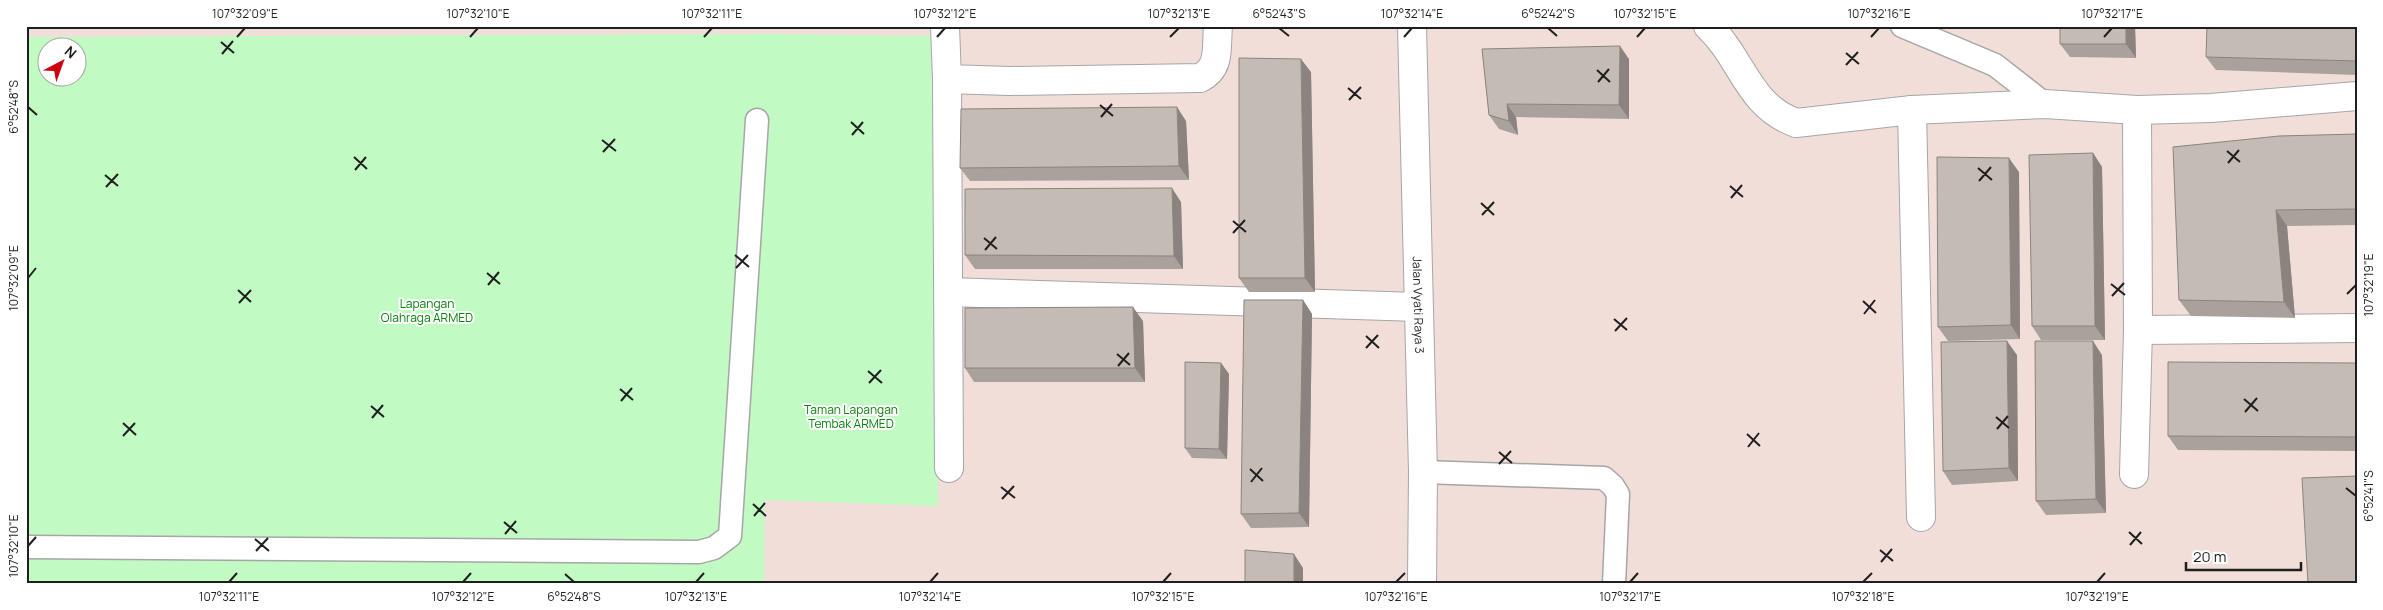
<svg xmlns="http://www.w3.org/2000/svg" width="2383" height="610" viewBox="0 0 2383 610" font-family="Manrope,sans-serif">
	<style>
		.military { fill: #f2ded9; fill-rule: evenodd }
		.park { fill: #c2fac3; fill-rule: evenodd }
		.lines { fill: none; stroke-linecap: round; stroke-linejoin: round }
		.lane-casing { stroke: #a6a6a6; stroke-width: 25 }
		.street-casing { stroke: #a6a6a6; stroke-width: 30 }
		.lane { stroke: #fff; stroke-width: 22 }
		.street { stroke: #fff; stroke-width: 28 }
		.wall { fill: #a9a19c }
		.shaded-wall { fill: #8a837f }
		.building { fill: #c5bbb5; stroke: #8a837f }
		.ticks { fill: none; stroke: #1f1f1f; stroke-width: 2 }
		.labels { text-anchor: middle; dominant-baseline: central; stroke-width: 4; stroke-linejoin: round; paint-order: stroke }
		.park-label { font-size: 12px; fill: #0a810c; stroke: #fff }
		.street-label { font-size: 12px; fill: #1f1f1f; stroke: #fff }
		.neatline { fill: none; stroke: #1f1f1f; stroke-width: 2 }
		.ticks-label { font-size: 12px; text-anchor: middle; fill: #1f1f1f }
	</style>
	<rect width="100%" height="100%" fill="#f0ece6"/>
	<path class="military" d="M26,26h2331v558h-2331zM48,48h30v30h-30z"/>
	<path class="park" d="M768,34l163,2 7,470 -173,-6 -1,84h-738v-547zM48,48h30v30h-30z"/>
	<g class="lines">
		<defs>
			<path id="lane" d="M1902,26l93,39 50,39
				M1423,472l181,6 9,8 5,8 -4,90
				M26,547l673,5 15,-4 16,-12 27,-416"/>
			<g id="street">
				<path d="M945,26l2,53 62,2 191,-3c21,-10 16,-31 18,-52"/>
				<path id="s1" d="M1412,26l11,446 -1,112"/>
				<path d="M1708,26c35,33 39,79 88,97l116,-13 133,-6 92,6 74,-2 146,-12"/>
				<path d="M947,79l2,389"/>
				<path d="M1912,110l9,407"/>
				<path d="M949,292l469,15"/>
				<path d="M2138,330l219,-2"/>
				<path d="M2134,474l4,-144 -1,-220"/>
			</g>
		</defs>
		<use href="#lane" class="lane-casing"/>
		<use href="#street" class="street-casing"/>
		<use href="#lane" class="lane"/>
		<use href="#street" class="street"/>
	</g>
	<path class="wall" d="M2135,26l1,32 -66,-1 -10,-13z
		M2357,26v49l-141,-5 -10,-13z
		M1482,49l147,10v60l-113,-2 2,18 -19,-6 -10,-14z
		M1311,72l4,220h-66l-10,-14z
		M1186,121l3,59 -219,1 -10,-13z
		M2357,134v91l-70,1 8,92 -104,-2 -12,-16z
		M2093,153l9,14 3,173h-64l-9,-14z
		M2019,172l1,167 -72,2 -10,-14z
		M1181,202l2,67h-208l-10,-14z
		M1303,300l9,14 -3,213 -58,1 -10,-14z
		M1143,321l2,61h-171l-9,-14z
		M2017,355l1,126 -66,4 -9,-14z
		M2102,355l4,158 -60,2 -10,-14z
		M1221,363l8,11 -2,85 -35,-1 -7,-10z
		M2357,363v88l-179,-1 -10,-14z"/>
	<path class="shaded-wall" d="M2126,26h9l1,32 -10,-14z
		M1620,46l9,13v60l-10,-14z
		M1301,59l10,13 4,220 -10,-14z
		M1507,104l9,13 2,18 -9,-14z
		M1177,107l9,14 3,59 -10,-14z
		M2093,153l9,14 3,173 -10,-14z
		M2009,158l10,14 1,167 -9,-14z
		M1172,188l9,14 2,67 -9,-13z
		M2276,210l11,16 8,92 -11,-16z
		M1303,300l9,14 -3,213 -10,-14z
		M1133,307l10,14 2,61 -10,-14z
		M2007,341l10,14 1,126 -9,-13z
		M2093,341l9,14 4,158 -10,-14z
		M1221,363l8,11 -2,85 -8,-10z
		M1294,554l9,14v16h-9z"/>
	<path class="building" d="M2060,26h66v18h-66z
		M2207,26h150v35l-151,-4z
		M1620,46l-1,59 -112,-1 2,17 -20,-6 -7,-66z
		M1239,58l62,1 4,219h-66z
		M1177,107l2,59 -219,2 1,-59z
		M2357,134v75l-81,1 8,92 -105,-2 -6,-153 106,-11z
		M2093,153l2,173h-63l-3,-171z
		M1937,157l72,1 2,167 -73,2z
		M1172,188l2,68 -209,-1v-66z
		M1244,300h59l-4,213 -58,1z
		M1133,307l2,61h-170v-60z
		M2007,341l2,127 -66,3 -2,-129z
		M2035,341h58l3,158 -60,2z
		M1185,362l36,1 -2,86 -34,-1z
		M2168,362l189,1v74l-189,-1z
		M2357,476v108h-49l-6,-106z
		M1245,550l49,4v30h-49z"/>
	<path class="ticks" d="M1279,28l10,8M1548,28l9,8M237,37l8,-9M470,37l8,-9M704,37l8,-9M937,37l8,-9M1170,37l9,-9M1404,37l8,-9M1637,37l8,-9M1871,37l8,-9M2104,37l8,-9M221,42l13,11M1846,53l13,11M222,54l11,-13M1846,65l12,-13M1597,70l13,12M1598,82l11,-13M1348,88l13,11M1349,100l12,-13M1100,105l13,11M28,107l9,8M1101,117l11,-13M851,122l13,12M852,135l11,-13M602,140l14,11M2227,151l13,11M603,152l12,-13M354,157l13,12M2228,163l11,-13M1978,168l14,12M355,170l11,-13M105,175l13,11M1979,181l12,-14M1730,186l13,11M106,187l12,-13M1731,198l11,-13M1481,203l13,12M1482,215l12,-13M1233,221l13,11M1233,233l12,-13M984,238l13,11M985,250l11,-13M735,255l14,12M736,268l12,-13M487,273l13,11M28,278l8,-10M2111,284l14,11M488,285l11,-13M238,290l13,12M2347,294l9,-9M2112,296l12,-13M1863,301l13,12M239,303l12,-13M1864,314l11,-14M1614,319l13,11M1615,331l12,-13M1366,336l13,12M1366,348l12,-13M1117,354l13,11M1118,366l11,-13M868,371l14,12M869,383l12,-13M620,389l13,11M2244,399l14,12M621,401l11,-13M371,406l13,11M2245,412l12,-14M1996,417l13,11M372,418l11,-13M123,423l13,12M1997,429l11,-13M1747,434l13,12M123,436l12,-13M1748,447l11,-14M1499,452l13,11M1499,464l12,-13M1250,469l13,12M1251,482l11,-14M1001,487l14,11M2346,488l10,8M1002,499l12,-13M753,504l13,12M754,516l11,-13M504,522l13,11M2129,532l13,12M505,534l11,-13M255,539l14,12M2130,545l11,-13M28,546l8,-9M1880,550l13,11M256,551l12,-13M1881,562l11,-13M565,574l9,8M229,582l8,-9M463,582l8,-9M696,582l8,-9M930,582l8,-9M1163,582l8,-9M1396,582l9,-9M1630,582l8,-9M1863,582l9,-9M2097,582l8,-9"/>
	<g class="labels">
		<g class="park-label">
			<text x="427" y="303">Lapangan<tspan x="427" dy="14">Olahraga ARMED</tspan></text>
			<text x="851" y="409">Taman Lapangan<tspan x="851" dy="14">Tembak ARMED</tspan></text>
		</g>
		<g class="street-label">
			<text stroke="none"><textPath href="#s1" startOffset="279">Jalan Vyati Raya 3</textPath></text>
		</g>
	</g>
	<rect width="2383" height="610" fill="none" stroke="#ffffff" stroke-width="55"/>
	<g transform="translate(62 62) rotate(41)"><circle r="24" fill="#ffffff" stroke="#a5a5a5"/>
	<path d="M0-4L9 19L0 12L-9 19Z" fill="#cf000e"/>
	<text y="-8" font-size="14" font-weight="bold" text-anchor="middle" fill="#1f1f1f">N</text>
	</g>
	<path d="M2186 562v8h115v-8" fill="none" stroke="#1f1f1f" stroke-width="2.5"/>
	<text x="2193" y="562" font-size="15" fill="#1f1f1f" stroke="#ffffff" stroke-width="4" paint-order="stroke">20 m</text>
	<rect x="28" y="28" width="2328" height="554" class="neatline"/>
	<g class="ticks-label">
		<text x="245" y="18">107°32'09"E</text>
		<text x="478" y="18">107°32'10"E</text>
		<text x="712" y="18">107°32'11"E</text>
		<text x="945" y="18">107°32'12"E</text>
		<text x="1179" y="18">107°32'13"E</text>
		<text x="1279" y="18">6°52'43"S</text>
		<text x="1412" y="18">107°32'14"E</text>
		<text x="1548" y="18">6°52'42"S</text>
		<text x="1645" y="18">107°32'15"E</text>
		<text x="1879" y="18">107°32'16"E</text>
		<text x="2112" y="18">107°32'17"E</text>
		<text transform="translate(14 107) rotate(-90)" y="4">6°52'48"S</text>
		<text transform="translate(14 278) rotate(-90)" y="4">107°32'09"E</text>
		<text transform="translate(2369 285) rotate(-90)" y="4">107°32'19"E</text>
		<text transform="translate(2369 496) rotate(-90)" y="4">6°52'41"S</text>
		<text transform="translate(14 546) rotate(-90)" y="4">107°32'10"E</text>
		<text x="229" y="601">107°32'11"E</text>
		<text x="463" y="601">107°32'12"E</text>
		<text x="574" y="601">6°52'48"S</text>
		<text x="696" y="601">107°32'13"E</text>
		<text x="930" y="601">107°32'14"E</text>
		<text x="1163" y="601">107°32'15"E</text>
		<text x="1396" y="601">107°32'16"E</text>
		<text x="1630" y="601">107°32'17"E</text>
		<text x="1863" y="601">107°32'18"E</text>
		<text x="2097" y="601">107°32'19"E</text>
	</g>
</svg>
